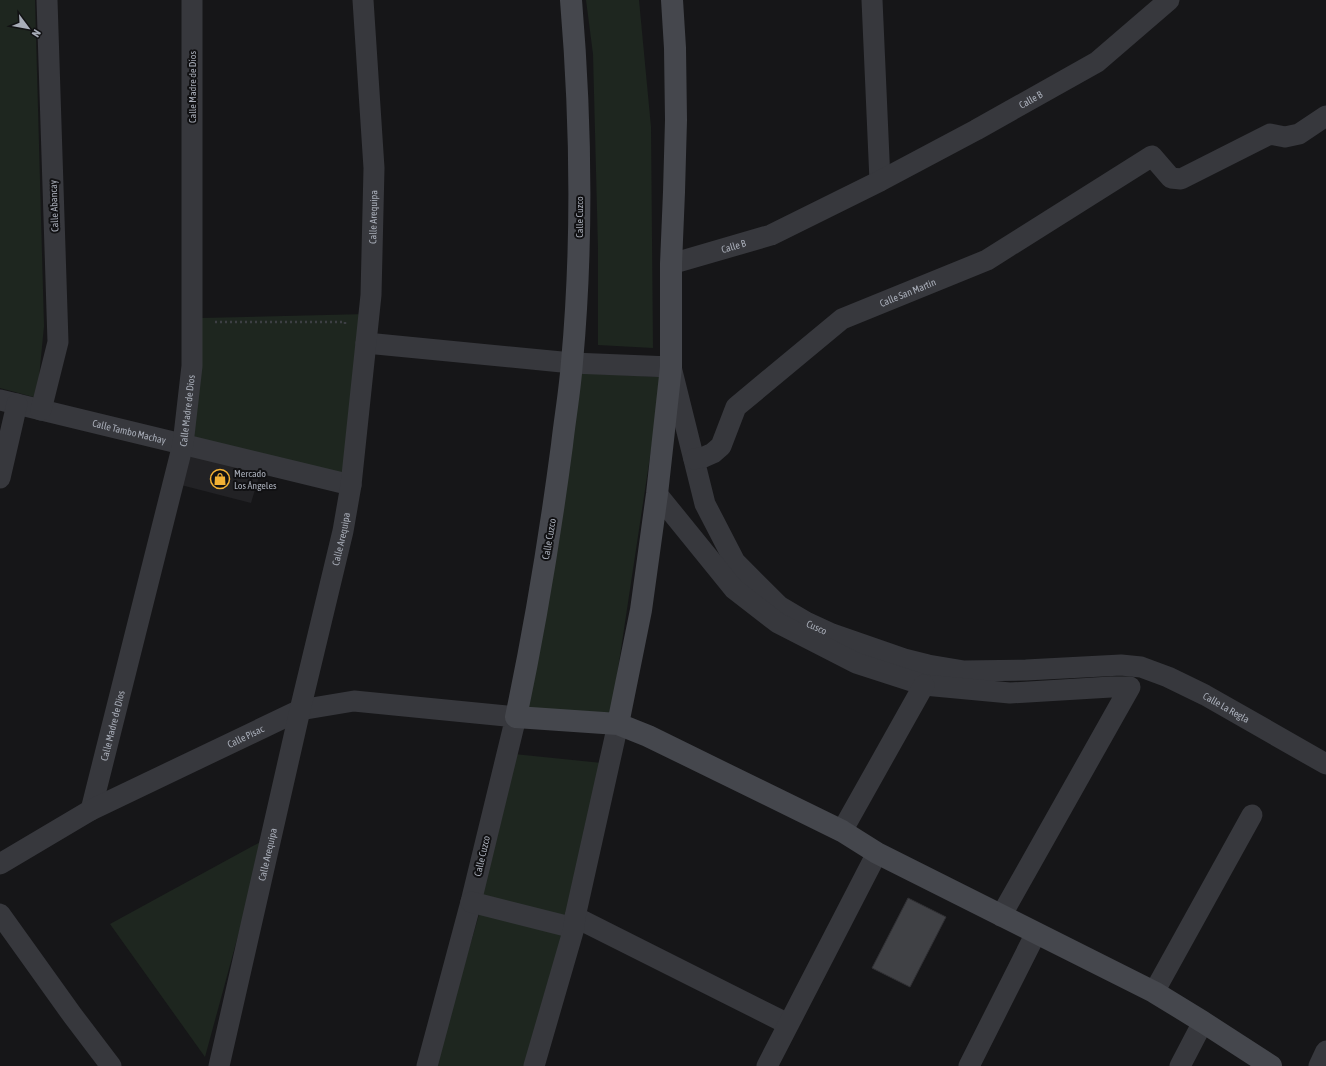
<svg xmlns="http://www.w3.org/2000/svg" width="1326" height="1066" viewBox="0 0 1326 1066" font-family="'Asap Condensed',sans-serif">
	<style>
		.built { fill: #222225 }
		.green { fill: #1e261f }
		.building { fill: #404145; stroke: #303034 }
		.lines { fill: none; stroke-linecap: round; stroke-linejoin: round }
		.path { stroke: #3d3f44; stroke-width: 2.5; stroke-dasharray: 2 3; stroke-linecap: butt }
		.street { stroke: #37383d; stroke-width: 21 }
		.secondary { stroke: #45474d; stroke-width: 22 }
		.labels { text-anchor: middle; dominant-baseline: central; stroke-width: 4; stroke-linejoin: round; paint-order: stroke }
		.street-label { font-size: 10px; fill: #a8adb8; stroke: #111113 }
		.poi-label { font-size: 10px; fill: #a8adb8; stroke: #111113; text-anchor: start }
	</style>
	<rect width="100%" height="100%" fill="#161618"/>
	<path class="built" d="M192,454l68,19 -9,30 -70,-18 6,-26z"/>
	<path class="green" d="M0,0h35l9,326 -7,72 -37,-10z
		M586,0h53l12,127 2,221 -55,-3v-96l-5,-195z
		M367,314l-20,164 -157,-35 11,-125z
		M579,373l83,4 -52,345 -85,-7z
		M514,754l88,9 -33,157 -91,-23z
		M264,840l-59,217 -95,-133z
		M480,911l85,23 -38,132h-92z"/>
	<path class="building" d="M908,898l38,19 -36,70 -38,-19z"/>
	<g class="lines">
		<path class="path" d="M215,322h130v2"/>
		<g class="street">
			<path d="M872,0l8,181"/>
			<path id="s1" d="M671,264l100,-29 109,-54 96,-51 121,-68 72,-62"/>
			<path id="s2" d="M366,343l206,20 99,4 34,137 30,58 44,44 27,16 26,12 72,25 24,6 36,6 62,-1 95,-5 20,2 27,10 37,18 121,69"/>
			<path id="s3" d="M0,400l351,85"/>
			<path d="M41,410l17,-68 -11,-342"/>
			<path id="s4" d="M694,459l10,-2 9,-4 8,-7 15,-39 106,-88 145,-59 165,-104 19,22 10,1 89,-45 15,3 14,-3 27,-18"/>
			<path d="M0,478l17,-74"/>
			<path d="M657,494l77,95 44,34 78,40 68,22 86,8 101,-6h19l-129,229"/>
			<path id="s5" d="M91,810l92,-366 9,-78v-366"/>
			<path d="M842,831l82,-146"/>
			<path id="s6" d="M0,864l91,-54 209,-100 54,-9 162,16 -45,185 -44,164"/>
			<path d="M471,902l103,26"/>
			<path d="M0,914l73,102 38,50"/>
			<path d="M575,917l213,107"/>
			<path d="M1154,992l98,-177"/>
			<path id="s7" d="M219,1066l81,-356 43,-179 8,-46 20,-190 3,-127 -11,-168"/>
			<path d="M534,1066l40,-138 1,-11 43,-193"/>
			<path d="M767,1066l110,-213"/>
			<path d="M969,1066l67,-133"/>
			<path d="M1180,1066l23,-44"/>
			<path d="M1319,1066l7,-15"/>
		</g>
		<path class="secondary" d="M571,0c10,120 12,242 1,362 -2,28 -7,56 -10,83 -12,91 -27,182 -46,272l102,7 30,12 194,95 35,22 277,139 49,30 68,44
			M618,724l23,-114 16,-116 14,-127v-103l3,-72 2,-72 -1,-72 -3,-48"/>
	</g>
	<defs>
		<symbol id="shop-ring" viewBox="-11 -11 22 22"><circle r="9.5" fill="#111113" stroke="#f2b134" stroke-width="1.5"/><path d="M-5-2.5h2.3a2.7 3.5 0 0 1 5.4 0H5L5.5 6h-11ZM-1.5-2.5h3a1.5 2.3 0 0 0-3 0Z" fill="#f2b134"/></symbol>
	</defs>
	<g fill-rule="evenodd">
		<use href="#shop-ring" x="209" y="468" width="22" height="22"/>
	</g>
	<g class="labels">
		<g class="street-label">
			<text transform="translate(192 87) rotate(-90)">Calle Madre de Dios</text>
			<text stroke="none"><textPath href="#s1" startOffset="397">Calle B</textPath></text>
			<text transform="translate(54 206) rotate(-92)">Calle Abancay</text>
			<text stroke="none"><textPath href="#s7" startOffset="865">Calle Arequipa</textPath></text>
			<text transform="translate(579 217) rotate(-90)">Calle Cuzco</text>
			<text stroke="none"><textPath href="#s1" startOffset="65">Calle B</textPath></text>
			<text stroke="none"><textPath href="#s4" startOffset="281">Calle San Martin</textPath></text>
			<text stroke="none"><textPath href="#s5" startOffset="411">Calle Madre de Dios</textPath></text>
			<text stroke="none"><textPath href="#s3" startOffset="133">Calle Tambo Machay</textPath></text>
			<text stroke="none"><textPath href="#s7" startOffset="541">Calle Arequipa</textPath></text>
			<text transform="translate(549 539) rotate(-80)">Calle Cuzco</text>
			<text stroke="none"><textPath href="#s2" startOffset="618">Cusco</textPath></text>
			<text stroke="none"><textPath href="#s2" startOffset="1044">Calle La Regla</textPath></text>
			<text stroke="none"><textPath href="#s5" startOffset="87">Calle Madre de Dios</textPath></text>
			<text stroke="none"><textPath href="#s6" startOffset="277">Calle Pisac</textPath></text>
			<text stroke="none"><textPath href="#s7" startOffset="217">Calle Arequipa</textPath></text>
			<text transform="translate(482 856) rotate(-77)">Calle Cuzco</text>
		</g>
		<g class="poi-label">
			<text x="234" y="473">Mercado<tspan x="234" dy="12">Los Ángeles</tspan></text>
		</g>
	</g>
	<g transform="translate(28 28) rotate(122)" stroke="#111113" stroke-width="3" paint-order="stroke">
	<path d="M0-3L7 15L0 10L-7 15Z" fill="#a8adb8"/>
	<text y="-6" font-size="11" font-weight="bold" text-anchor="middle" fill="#a8adb8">N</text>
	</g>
</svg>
